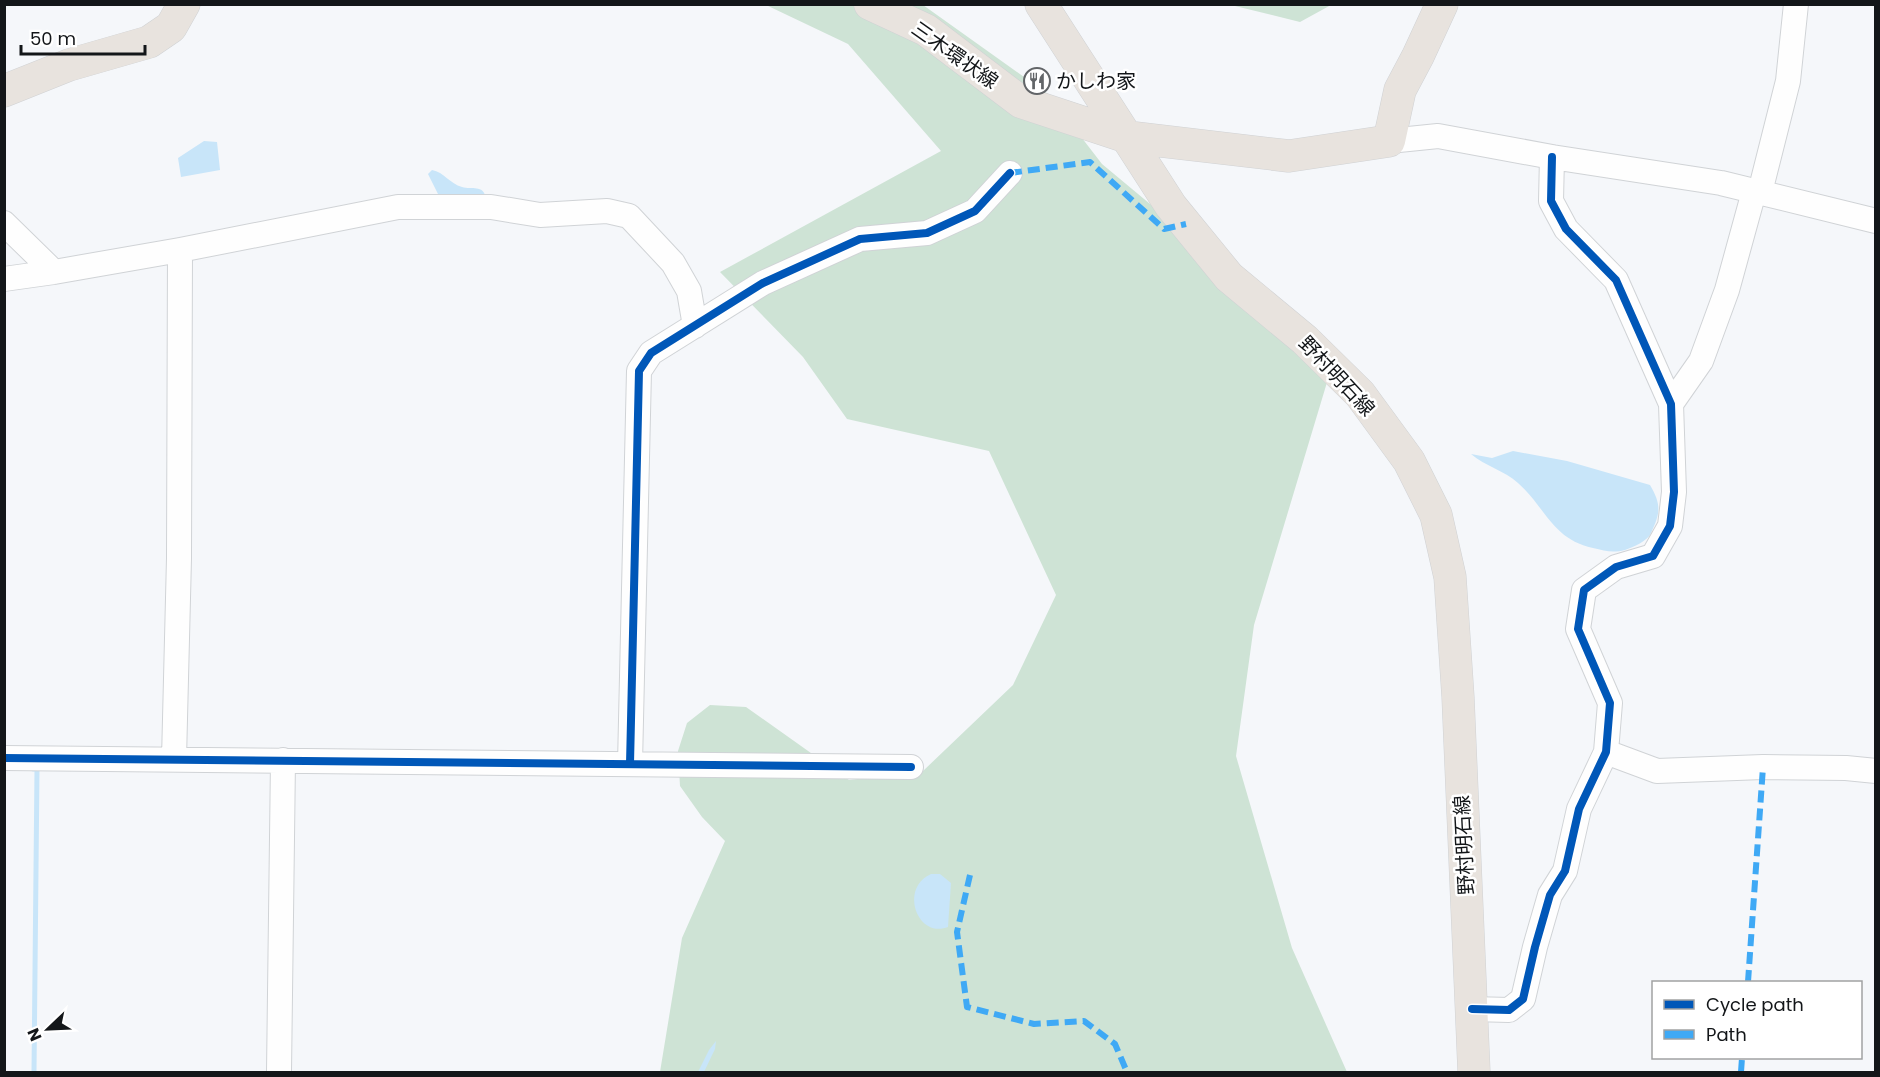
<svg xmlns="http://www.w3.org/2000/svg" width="1880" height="1077" viewBox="0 0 1880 1077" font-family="Poppins,'Noto Sans JP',sans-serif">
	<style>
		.green { fill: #cee3d5 }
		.water { fill: #c8e5f9 }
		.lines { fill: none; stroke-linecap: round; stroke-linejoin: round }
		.stream { stroke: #c8e5f9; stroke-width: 5 }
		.minor-casing { stroke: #d0d3d6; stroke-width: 26 }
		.major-casing { stroke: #d0d2d4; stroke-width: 33 }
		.minor { stroke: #fefefe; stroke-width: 24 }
		.major { stroke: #e8e3de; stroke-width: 32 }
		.quiet { stroke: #3fa9f5; stroke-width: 6; stroke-dasharray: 12 6; stroke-linecap: butt }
		.cycleway-casing { stroke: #fff; stroke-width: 11 }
		.cycleway { stroke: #0057b8; stroke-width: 8 }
		.labels { text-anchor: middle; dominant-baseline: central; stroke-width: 5; stroke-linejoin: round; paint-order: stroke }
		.street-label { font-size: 20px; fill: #131619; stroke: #fff }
		.poi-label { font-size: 20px; fill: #131619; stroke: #fff; text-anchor: start }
	</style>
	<rect width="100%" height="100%" fill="#f5f7fa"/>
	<path class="green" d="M766,5h157l125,89 54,70 143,119 83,96 -74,246 -18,131 56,192 55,124h-687l22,-134 43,-97 -23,-24 -22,-31 -2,-35 9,-28 23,-18 36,2 103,73 74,-9 90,-86 43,-90 -67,-144 -142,-32 -44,-62 -83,-85 221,-121 -93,-107z
		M1234,5h97l-31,17 -65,-16z"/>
	<path class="water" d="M204,141l13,1 3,28 -39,7 -3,-19z
		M432,170c12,2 18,14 30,17 10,3 21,-3 24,11h-46l-12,-24z
		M1513,451l54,10 83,24c11,19 11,27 1,48 -3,8 -18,14 -26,17 -12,3 -20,1 -32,-2 -41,-9 -47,-40 -75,-65 -13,-12 -33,-17 -47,-29l21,4z
		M931,874h9l11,9 -3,44c-31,12 -49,-39 -17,-53z
		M716,1041l-1,8 -11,23h-6l11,-22z"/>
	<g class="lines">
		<path class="stream" d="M33,769h4l-3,303"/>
		<defs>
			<path id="minor" d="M1389,141l49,-5 114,21 169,26 155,38
				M4,223l50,49
				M4,279l50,-7 126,-22 218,-43h93l49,8 67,-4 22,5 44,47 16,28 6,35
				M1671,404l30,-43 26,-71 25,-91 8,-7 28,-111 8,-77
				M1606,752l51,19 106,-4 83,1 30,3
				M4,758l907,9
				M174,759l5,-201 1,-308
				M630,764l9,-393 12,-18 112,-70 97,-44 67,-6 48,-22 35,-38
				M1472,1009l37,1 14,-11 12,-52 15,-52 15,-24 14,-62 27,-57 4,-49 -32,-74 6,-39 32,-23 37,-11 17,-30 4,-34 -3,-88 -55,-124 -50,-51 -15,-28 1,-44
				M279,1072l4,-312"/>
			<path id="major" d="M870,4l56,26 95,72 106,35 162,19 100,-15 11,-51 18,-34 24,-52
				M1041,4l130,202 58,71 76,63 55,54 49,67 27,54 14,62 8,120 16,375
				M4,91l65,-26 80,-23 22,-15 13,-23"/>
		</defs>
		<use href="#minor" class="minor-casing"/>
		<use href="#major" class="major-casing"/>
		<use href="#minor" class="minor"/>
		<use href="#major" class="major"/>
		<path class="quiet" d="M1010,173l80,-11 74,67 22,-5
			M970,875l-13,57 10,75 67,17 50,-3 31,23 12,28
			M1748,982l15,-215
			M1741,1072l1,-14"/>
		<defs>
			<path id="cycleway" d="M4,758l907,9
				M630,764l9,-393 12,-18 112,-70 97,-44 67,-6 48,-22 35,-38
				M1472,1009l37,1 14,-11 12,-52 15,-52 15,-24 14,-62 27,-57 4,-49 -32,-74 6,-39 32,-23 37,-11 17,-30 4,-34 -3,-88 -55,-124 -50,-51 -15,-28 1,-44"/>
		</defs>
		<use href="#cycleway" class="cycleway-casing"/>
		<use href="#cycleway" class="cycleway"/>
	</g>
	<defs>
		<symbol id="restaurant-ring" viewBox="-11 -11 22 22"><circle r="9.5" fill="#fff" stroke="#626568" stroke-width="1.5"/><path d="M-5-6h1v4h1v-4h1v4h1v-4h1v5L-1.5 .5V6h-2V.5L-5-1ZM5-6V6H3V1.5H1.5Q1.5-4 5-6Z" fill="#626568"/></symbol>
	</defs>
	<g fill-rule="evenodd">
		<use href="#restaurant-ring" x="1022" y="66" width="30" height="30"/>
	</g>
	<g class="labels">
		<g class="street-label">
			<text transform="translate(955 55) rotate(35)">三木環状線</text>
			<text transform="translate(1337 376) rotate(47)">野村明石線</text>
			<text transform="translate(1464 845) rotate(-93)">野村明石線</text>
		</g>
		<g class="poi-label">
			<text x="1056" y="81">かしわ家</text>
		</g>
	</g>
	<rect width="1880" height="1077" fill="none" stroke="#131619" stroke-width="12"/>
	<rect x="1652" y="981" width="210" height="78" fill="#ffffff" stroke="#a1a2a3" stroke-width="1.5"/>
	<rect x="1664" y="1000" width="30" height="9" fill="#0057b8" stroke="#a1a2a3" stroke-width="1.5"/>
	<text x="1706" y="1011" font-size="18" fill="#131619">Cycle path</text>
	<rect x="1664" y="1030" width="30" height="9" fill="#3fa9f5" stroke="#a1a2a3" stroke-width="1.5"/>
	<text x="1706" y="1041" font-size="18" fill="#131619">Path</text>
	<g transform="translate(48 1029) rotate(247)" stroke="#ffffff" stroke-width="4.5" paint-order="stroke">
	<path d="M0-4.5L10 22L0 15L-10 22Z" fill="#131619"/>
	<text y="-9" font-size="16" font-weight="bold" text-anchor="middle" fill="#131619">N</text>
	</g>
	<path d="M21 45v9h124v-9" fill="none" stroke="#131619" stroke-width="3"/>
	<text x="30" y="45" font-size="18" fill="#131619" stroke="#ffffff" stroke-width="4.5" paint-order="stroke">50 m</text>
</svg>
